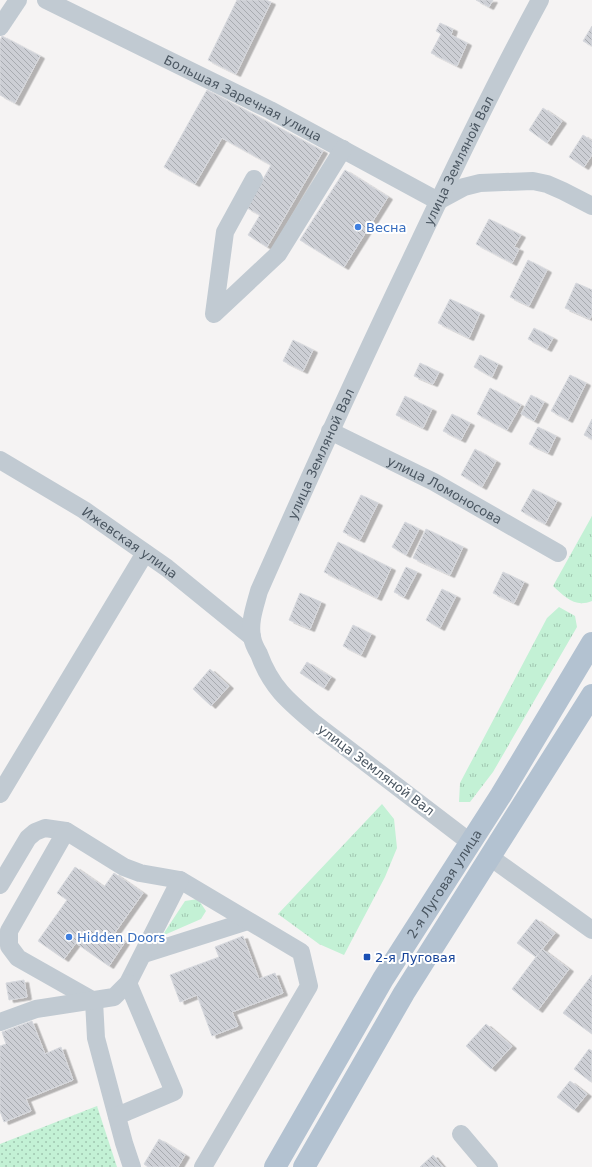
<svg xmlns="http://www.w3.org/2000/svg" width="592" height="1167" viewBox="0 0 592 1167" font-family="'DejaVu Sans',sans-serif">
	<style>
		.grass { fill: url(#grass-tufts) }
		.park { fill: url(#park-dots) }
		.building { fill: url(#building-back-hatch); stroke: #d7d9de; filter: url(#shadow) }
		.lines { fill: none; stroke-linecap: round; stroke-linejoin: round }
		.minor { stroke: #c1cad2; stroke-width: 18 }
		.major { stroke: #b3c2d1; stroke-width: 22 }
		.shop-dot { fill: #3f7fe0; stroke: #fff; stroke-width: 1.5 }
		.transit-dot { fill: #1a4fb4; stroke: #fff; stroke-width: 1.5 }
		.labels { text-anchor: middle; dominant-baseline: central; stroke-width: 4; stroke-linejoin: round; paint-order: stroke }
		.street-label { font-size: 13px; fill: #4a5661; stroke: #fff }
		.shop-label { font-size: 13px; fill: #366cbe; stroke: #fff; text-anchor: start }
		.transit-label { font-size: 13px; fill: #164399; stroke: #fff; text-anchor: start }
	</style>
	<defs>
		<pattern id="grass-tufts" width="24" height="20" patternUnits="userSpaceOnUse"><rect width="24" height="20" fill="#c3f1d5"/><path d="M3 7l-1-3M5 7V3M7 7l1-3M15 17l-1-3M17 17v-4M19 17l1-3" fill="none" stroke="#a0c6b0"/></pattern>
		<pattern id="park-dots" width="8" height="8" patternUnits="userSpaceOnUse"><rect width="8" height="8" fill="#c3f1d5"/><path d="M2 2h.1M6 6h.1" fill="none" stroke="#a0c6b0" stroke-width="1.8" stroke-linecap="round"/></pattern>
		<pattern id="building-back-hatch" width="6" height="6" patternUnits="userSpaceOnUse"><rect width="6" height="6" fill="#cdcfd5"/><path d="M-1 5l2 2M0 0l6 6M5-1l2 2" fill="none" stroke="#a8abb0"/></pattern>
		<filter id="shadow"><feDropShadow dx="4.5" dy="2.5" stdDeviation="0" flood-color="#0004"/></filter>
	</defs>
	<rect width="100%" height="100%" fill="#f5f3f3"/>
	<path class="grass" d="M592,516v85c-17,7 -27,-4 -39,-15z
		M559,607l16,9 2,11 -84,145 -23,30h-11l1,-19 87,-165z
		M382,804l12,15 3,29 -12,29 -41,78 -25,-11 -41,-30z
		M198,899l8,12 -5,8 -39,17 23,-35z"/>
	<path class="park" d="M97,1106l20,61h-117v-23z"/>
	<path class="building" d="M237,0h29l5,2 -35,72 -28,-14z
		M476,0h17l-4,7z
		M440,23l13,6 -2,6 16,8 -10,23 -26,-13 10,-19 -5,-3z
		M592,26v20l-9,-5z
		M2,36l38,20 -25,47 -15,-8v-54z
		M207,90l116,61 -56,96 -19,-12 12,-20 -13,-7 24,-43 -49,-27 -27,46 -31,-17z
		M543,108l19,13 -15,22 -18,-13z
		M583,135l9,6v14l-8,12 -15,-10z
		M345,170l43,27 -44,70 -44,-27z
		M489,219l32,16 -7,12 5,2 -7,14 -36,-19z
		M528,260l19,10 -18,36 -19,-9z
		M576,283l16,7v24l-2,5 -25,-11z
		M450,299l30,14 -11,25 -31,-15z
		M534,328l19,10 -6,11 -19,-10z
		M293,340l20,10 -10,21 -20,-10z
		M480,355l18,9 -6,13 -18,-10z
		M420,363l19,9 -6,12 -19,-8z
		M570,375l16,8 -18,37 -17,-9z
		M490,388l31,17 -14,25 -30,-16z
		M531,395l13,7 -10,19 -13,-7z
		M405,396l27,13 -9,19 -27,-13z
		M452,414l18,9 -9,17 -18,-9z
		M592,419v20l-8,-4z
		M538,427l18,9 -8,17 -19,-9z
		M475,449l21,12 -14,26 -21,-12z
		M533,489l24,12 -12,23 -24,-13z
		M361,495l17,8 -18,37 -17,-8z
		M405,522l14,7 -13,26 -14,-8z
		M426,529l37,18 -13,28 -37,-17z
		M338,542l53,26 -14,30 -53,-26z
		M406,567l11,5 -13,25 -10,-5z
		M503,572l21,10 -10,21 -21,-10z
		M442,589l14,7 -16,32 -14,-8z
		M300,593l21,9 -11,27 -21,-9z
		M353,625l18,9 -10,21 -18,-9z
		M307,662l24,15 -7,11 -24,-15z
		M210,669l19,17 -18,20 -18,-17z
		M75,867l29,20 10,-14 29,20 -29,41 11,8 -16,24 -33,-23 -12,16 -26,-18 29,-41 -10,-7z
		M536,919l19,14 -19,24 -19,-14z
		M243,936l16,43 16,-6 8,20 -51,19 6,14 -26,10 -15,-41 -17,7 -10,-27 49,-18 -4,-10z
		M542,949l27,20 -31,41 -26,-21z
		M592,975v59l-29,-21z
		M24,980l3,17 -18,3 -3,-17z
		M32,1021l13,33 16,-7 12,33 -47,19 5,12 -27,11 -4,-11v-65l6,-2 -4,-12z
		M486,1024l26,22 -21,23 -25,-23z
		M589,1049l3,2 -1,31 -17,-13z
		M570,1081l17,13 -13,16 -17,-13z
		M159,1139l26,16 -7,12h-30l-4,-3z
		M433,1155l10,12h-23z"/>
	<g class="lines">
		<g class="minor">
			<path id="s1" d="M46,0l224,110 168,91 26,-14 16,-4 53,-2 14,3 16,7 29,15"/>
			<path d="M0,27l18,-27"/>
			<path d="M254,179l-29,53 -11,82 64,-60 65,-105"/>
			<path id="s2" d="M330,431l104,51 124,71"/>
			<path id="s3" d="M0,460l84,50 83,58 85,69"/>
			<path d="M0,794l145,-241"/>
			<path id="s4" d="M471,843l-157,-120c-26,-22 -43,-36 -55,-69 -3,-5 -6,-11 -7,-17 -3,-15 3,-31 7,-46 50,-113 101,-226 155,-338 40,-85 81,-170 126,-253"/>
			<path d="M490,857l102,73"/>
			<path d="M0,885l28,-47 7,-6 10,-4 21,3"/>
			<path d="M144,954l104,-33"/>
			<path d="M94,1001l-76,-43 -9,-12v-15l57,-100 58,36 16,6 40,7 121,72 8,34 -106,181"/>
			<path d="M94,1001l2,37 28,105 8,24"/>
			<path d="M0,1022l36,-13 78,-12 14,-14 52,-103"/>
			<path d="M117,1116l57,-24 -46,-109"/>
			<path d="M461,1134l28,33"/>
		</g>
		<g class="major">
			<path id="s5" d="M275,1167l108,-188 118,-184 91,-152"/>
			<path d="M304,1167l100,-174 188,-298"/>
		</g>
	</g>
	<g class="shop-dot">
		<circle cx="358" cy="227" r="4"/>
		<circle cx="69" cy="937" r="4"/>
	</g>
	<rect class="transit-dot" x="363" y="953" width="8" height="8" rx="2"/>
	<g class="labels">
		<g class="street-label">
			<text stroke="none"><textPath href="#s1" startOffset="220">Большая Заречная улица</textPath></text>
			<text stroke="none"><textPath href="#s4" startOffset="827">улица Земляной Вал</textPath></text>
			<text stroke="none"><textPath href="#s4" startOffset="503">улица Земляной Вал</textPath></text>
			<text stroke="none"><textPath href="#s2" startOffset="129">улица Ломоносова</textPath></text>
			<text stroke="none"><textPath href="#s3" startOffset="154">Ижевская улица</textPath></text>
			<text transform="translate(376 770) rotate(37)">улица Земляной Вал</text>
			<text stroke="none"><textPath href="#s5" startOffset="330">2-я Луговая улица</textPath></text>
		</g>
		<g class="shop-label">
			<text x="366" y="227">Весна</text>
			<text x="77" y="937">Hidden Doors</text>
		</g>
		<g class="transit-label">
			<text x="375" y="957">2-я Луговая</text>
		</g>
	</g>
</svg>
